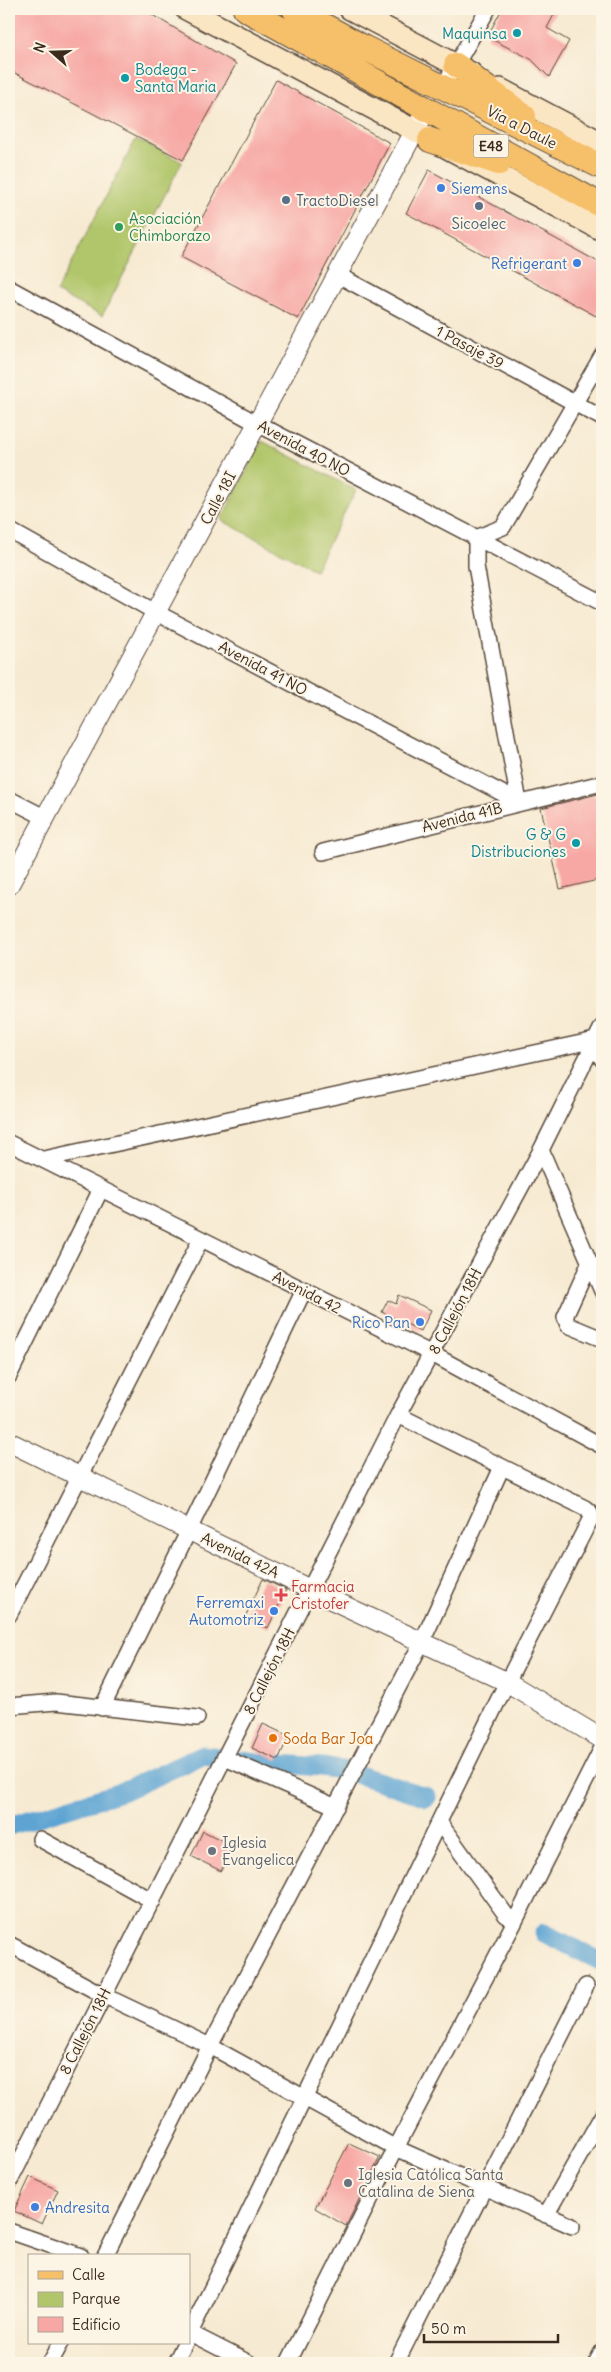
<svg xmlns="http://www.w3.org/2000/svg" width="611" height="2372" viewBox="0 0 611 2372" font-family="Delius,sans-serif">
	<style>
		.green { fill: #b1c66a; stroke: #767844 }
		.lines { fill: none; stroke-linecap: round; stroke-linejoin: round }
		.canal { stroke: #5da4d3; stroke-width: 19 }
		.building { fill: #f7a8a5 }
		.minor-casing { stroke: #574739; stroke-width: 18 }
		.tertiary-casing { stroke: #574739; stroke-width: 21 }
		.secondary-casing { stroke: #574739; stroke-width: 24 }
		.primary-casing { stroke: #574739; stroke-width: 26 }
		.minor { stroke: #fff; stroke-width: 15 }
		.tertiary { stroke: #fff; stroke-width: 19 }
		.secondary { stroke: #fbe6c4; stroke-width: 21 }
		.primary { stroke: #f6c06b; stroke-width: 24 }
		.culture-dot { fill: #0f9aa8; stroke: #fcf5e5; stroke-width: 2 }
		.shop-dot { fill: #3f7fe0; stroke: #fcf5e5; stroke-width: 2 }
		.service-dot { fill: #5c6f8a; stroke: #fcf5e5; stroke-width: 2 }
		.leisure-dot { fill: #2e9e5b; stroke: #fcf5e5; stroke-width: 2 }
		.health-dot { fill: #e0444e; stroke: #fcf5e5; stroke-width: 2 }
		.food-dot { fill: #e8710a; stroke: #fcf5e5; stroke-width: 2 }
		.worship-dot { fill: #6b7280; stroke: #fcf5e5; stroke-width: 2 }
		.labels { text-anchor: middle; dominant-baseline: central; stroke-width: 4; stroke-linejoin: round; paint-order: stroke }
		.shield { fill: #fcf5e5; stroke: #75675a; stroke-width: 1 }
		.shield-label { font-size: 14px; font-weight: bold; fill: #3b2a1e }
		.culture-label { font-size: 15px; fill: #0d838f; stroke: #fcf5e5; text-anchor: end }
		.street-label { font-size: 15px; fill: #3b2a1e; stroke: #fcf5e5 }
		.shop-label { font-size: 15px; fill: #366cbe; stroke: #fcf5e5; text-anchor: end }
		.service-label { font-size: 15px; fill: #4e5e75; stroke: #fcf5e5; text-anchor: start }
		.leisure-label { font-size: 15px; fill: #27864d; stroke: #fcf5e5; text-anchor: start }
		.health-label { font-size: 15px; fill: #be3a42; stroke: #fcf5e5; text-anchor: start }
		.food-label { font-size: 15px; fill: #c56008; stroke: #fcf5e5; text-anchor: start }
		.worship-label { font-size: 15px; fill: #5b616d; stroke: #fcf5e5; text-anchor: start }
	</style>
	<rect width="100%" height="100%" fill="#fcf5e5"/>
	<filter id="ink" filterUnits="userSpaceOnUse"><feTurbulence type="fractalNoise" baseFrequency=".02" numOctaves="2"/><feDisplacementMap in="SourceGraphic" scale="10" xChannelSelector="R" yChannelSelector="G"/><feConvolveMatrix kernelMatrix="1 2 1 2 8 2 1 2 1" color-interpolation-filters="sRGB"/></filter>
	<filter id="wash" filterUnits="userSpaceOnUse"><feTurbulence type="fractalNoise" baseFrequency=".0096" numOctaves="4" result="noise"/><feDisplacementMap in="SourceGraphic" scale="20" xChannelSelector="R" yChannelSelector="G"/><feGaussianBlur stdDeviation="1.12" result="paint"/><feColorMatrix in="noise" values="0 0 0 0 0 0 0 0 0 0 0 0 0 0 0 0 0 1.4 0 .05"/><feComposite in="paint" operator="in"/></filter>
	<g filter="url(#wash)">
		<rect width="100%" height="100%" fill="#f7ead2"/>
		<path class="green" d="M136,139l46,23 -80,154 -46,-24z
			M262,441l94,49 -41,80 -94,-50z"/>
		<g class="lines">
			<path class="canal" d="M9,1826l112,-34 82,-37 61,8 58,4 25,4 80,26
				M544,1933l58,29"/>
		</g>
		<g id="blocks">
			<path class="building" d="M9,9h133l94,55 -53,96 -174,-90z
				M502,9h55l-10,19 22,13 -20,36 -18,-18 -44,-22z
				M276,80l114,63 -92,176 -117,-62z
				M429,170l173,94v40l-6,12 -190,-103z
				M602,793v86l-42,10 -19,-81z
				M399,1295l32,15 -10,21 -39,-19 6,-12 8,4z
				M263,1579l23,11 -18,38 -23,-11z
				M263,1724l26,12 -11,24 -26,-12z
				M203,1831l30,15 -12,25 -30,-15z
				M349,2143l31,14 -34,69 -31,-18z
				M30,2177l28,13 -16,34 -28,-13z"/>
		</g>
	</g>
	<g filter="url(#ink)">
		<use href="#blocks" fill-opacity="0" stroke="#574739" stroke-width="1"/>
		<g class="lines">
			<defs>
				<path id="minor" d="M443,87l45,-78
					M338,275l264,143
					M9,288l249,136 344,179
					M9,530l148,83 362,189
					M9,799l37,19
					M519,802l-43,-236v-28l27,-11 99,-171
					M323,852l279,-69
					M594,1041l8,18
					M9,1143l423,211 170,92
					M541,1150l61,141
					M44,1159l556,-120
					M590,1262l-25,55 3,8 34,14
					M9,1376l92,-187
					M9,1615l192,-376
					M9,1706l47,-4 141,16
					M102,1708l87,-178 115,-240
					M225,1758l111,49
					M439,1822l67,93 8,8 88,-175
					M40,1839l113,62
					M9,1944l94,51 107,51 186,102 176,78
					M9,2183l389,-768 143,-265 61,-123
					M546,2215l56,-99
					M9,2231l72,25
					M105,2256l105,-210 212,-404 80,-175
					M190,2333l59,30
					M189,2335l318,-653 84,-164 -1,-6 -5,-4 -187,-93
					M50,2363l11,-20
					M175,2363l10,-20
					M288,2363l108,-215 118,-225
					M396,2363l190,-377
					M596,2363l6,-11"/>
				<path id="tertiary" d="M9,885l417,-775
					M9,1442l302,148 196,92 95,57"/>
				<path id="secondary" d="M186,9l416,221
					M350,9l121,64
					M500,89l102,54"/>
				<path id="primary" d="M245,9l357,197
					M294,9l69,38 239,120
					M456,65l68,51
					M430,140l69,23"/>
			</defs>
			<use href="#minor" class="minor-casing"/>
			<use href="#tertiary" class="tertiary-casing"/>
			<use href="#secondary" class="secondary-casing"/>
			<use href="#primary" class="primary-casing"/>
			<use href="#minor" class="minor"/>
			<use href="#tertiary" class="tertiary"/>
			<use href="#secondary" class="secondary"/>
			<use href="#primary" class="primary"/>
		</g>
	</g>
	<g class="culture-dot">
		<circle cx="517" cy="33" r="5"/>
		<circle cx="125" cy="78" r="5"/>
		<circle cx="576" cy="843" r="5"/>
	</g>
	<g class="shop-dot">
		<circle cx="441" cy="188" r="5"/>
		<circle cx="577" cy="263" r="5"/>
		<circle cx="420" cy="1322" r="5"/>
		<circle cx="274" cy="1611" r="5"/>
		<circle cx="35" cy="2207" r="5"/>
	</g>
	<g class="service-dot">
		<circle cx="286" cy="200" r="5"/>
		<circle cx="479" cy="206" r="5"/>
	</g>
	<circle class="leisure-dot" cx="119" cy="227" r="5"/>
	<path class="health-dot" d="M278.5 1587.5h5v5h5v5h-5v5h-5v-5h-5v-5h5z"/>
	<circle class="food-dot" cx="273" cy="1738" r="5"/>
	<g class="worship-dot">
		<circle cx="212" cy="1851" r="5"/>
		<circle cx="348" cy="2183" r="5"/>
	</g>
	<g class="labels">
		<rect class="shield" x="473.5" y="134.5" width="35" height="23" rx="4"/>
		<g class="shield-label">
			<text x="491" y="146">E48</text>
		</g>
		<g class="culture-label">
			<text x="507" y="33">Maquinsa</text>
			<text x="135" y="69" text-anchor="start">Bodega -<tspan x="135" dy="17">Santa Maria</tspan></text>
			<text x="566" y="834">G &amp; G<tspan x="566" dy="17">Distribuciones</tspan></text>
		</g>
		<g class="street-label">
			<text transform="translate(522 127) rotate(27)">Vía a Daule</text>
			<text transform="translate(470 347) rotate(28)">1 Pasaje 39</text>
			<text transform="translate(304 448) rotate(28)">Avenida 40 NO</text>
			<text transform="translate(218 498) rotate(-62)">Calle 18I</text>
			<text transform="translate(263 668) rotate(28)">Avenida 41 NO</text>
			<text transform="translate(462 817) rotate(-14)">Avenida 41B</text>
			<text transform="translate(307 1292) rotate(27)">Avenida 42</text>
			<text transform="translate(455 1311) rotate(-62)">8 Callejón 18H</text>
			<text transform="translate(240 1555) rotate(26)">Avenida 42A</text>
			<text transform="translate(269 1671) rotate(-63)">8 Callejón 18H</text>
			<text transform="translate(85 2031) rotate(-63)">8 Callejón 18H</text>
		</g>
		<g class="shop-label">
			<text x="451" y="188" text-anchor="start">Siemens</text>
			<text x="567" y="263">Refrigerant</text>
			<text x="410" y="1322">Rico Pan</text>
			<text x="264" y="1602">Ferremaxi<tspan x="264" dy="17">Automotriz</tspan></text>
			<text x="45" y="2207" text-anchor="start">Andresita</text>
		</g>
		<g class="service-label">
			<text x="296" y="200">TractoDiesel</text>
			<text x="479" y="223" text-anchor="middle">Sicoelec</text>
		</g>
		<g class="leisure-label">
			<text x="129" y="218">Asociación<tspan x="129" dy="17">Chimborazo</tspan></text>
		</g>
		<g class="health-label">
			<text x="291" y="1586">Farmacia<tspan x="291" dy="17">Cristofer</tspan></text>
		</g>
		<g class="food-label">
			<text x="283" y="1738">Soda Bar Joa</text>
		</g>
		<g class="worship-label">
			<text x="222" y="1842">Iglesia<tspan x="222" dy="17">Evangelica</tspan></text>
			<text x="358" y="2174">Iglesia Católica Santa<tspan x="358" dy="17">Catalina de Siena</tspan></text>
		</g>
	</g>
	<rect width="611" height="2372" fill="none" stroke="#fcf5e5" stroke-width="30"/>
	<rect x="28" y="2254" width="162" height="90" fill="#fcf5e5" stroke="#afa495"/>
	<rect x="38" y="2271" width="25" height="8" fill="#f6c06b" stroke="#afa495"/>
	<text x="72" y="2280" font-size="15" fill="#3b2a1e">Calle</text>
	<rect x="38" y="2292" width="25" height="15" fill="#b1c66a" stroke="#afa495"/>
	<text x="72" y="2304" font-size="15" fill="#3b2a1e">Parque</text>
	<rect x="38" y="2317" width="25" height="15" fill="#f7a8a5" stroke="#afa495"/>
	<text x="72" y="2330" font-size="15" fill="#3b2a1e">Edificio</text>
	<g transform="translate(52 52) rotate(290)" stroke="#fcf5e5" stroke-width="4" paint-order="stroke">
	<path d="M0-4L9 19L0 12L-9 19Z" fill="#3b2a1e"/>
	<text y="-8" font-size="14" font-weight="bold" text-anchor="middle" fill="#3b2a1e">N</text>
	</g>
	<path d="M424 2334v8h134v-8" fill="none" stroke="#3b2a1e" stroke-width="2.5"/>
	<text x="431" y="2334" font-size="15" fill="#3b2a1e" stroke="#fcf5e5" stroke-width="4" paint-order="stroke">50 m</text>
</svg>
